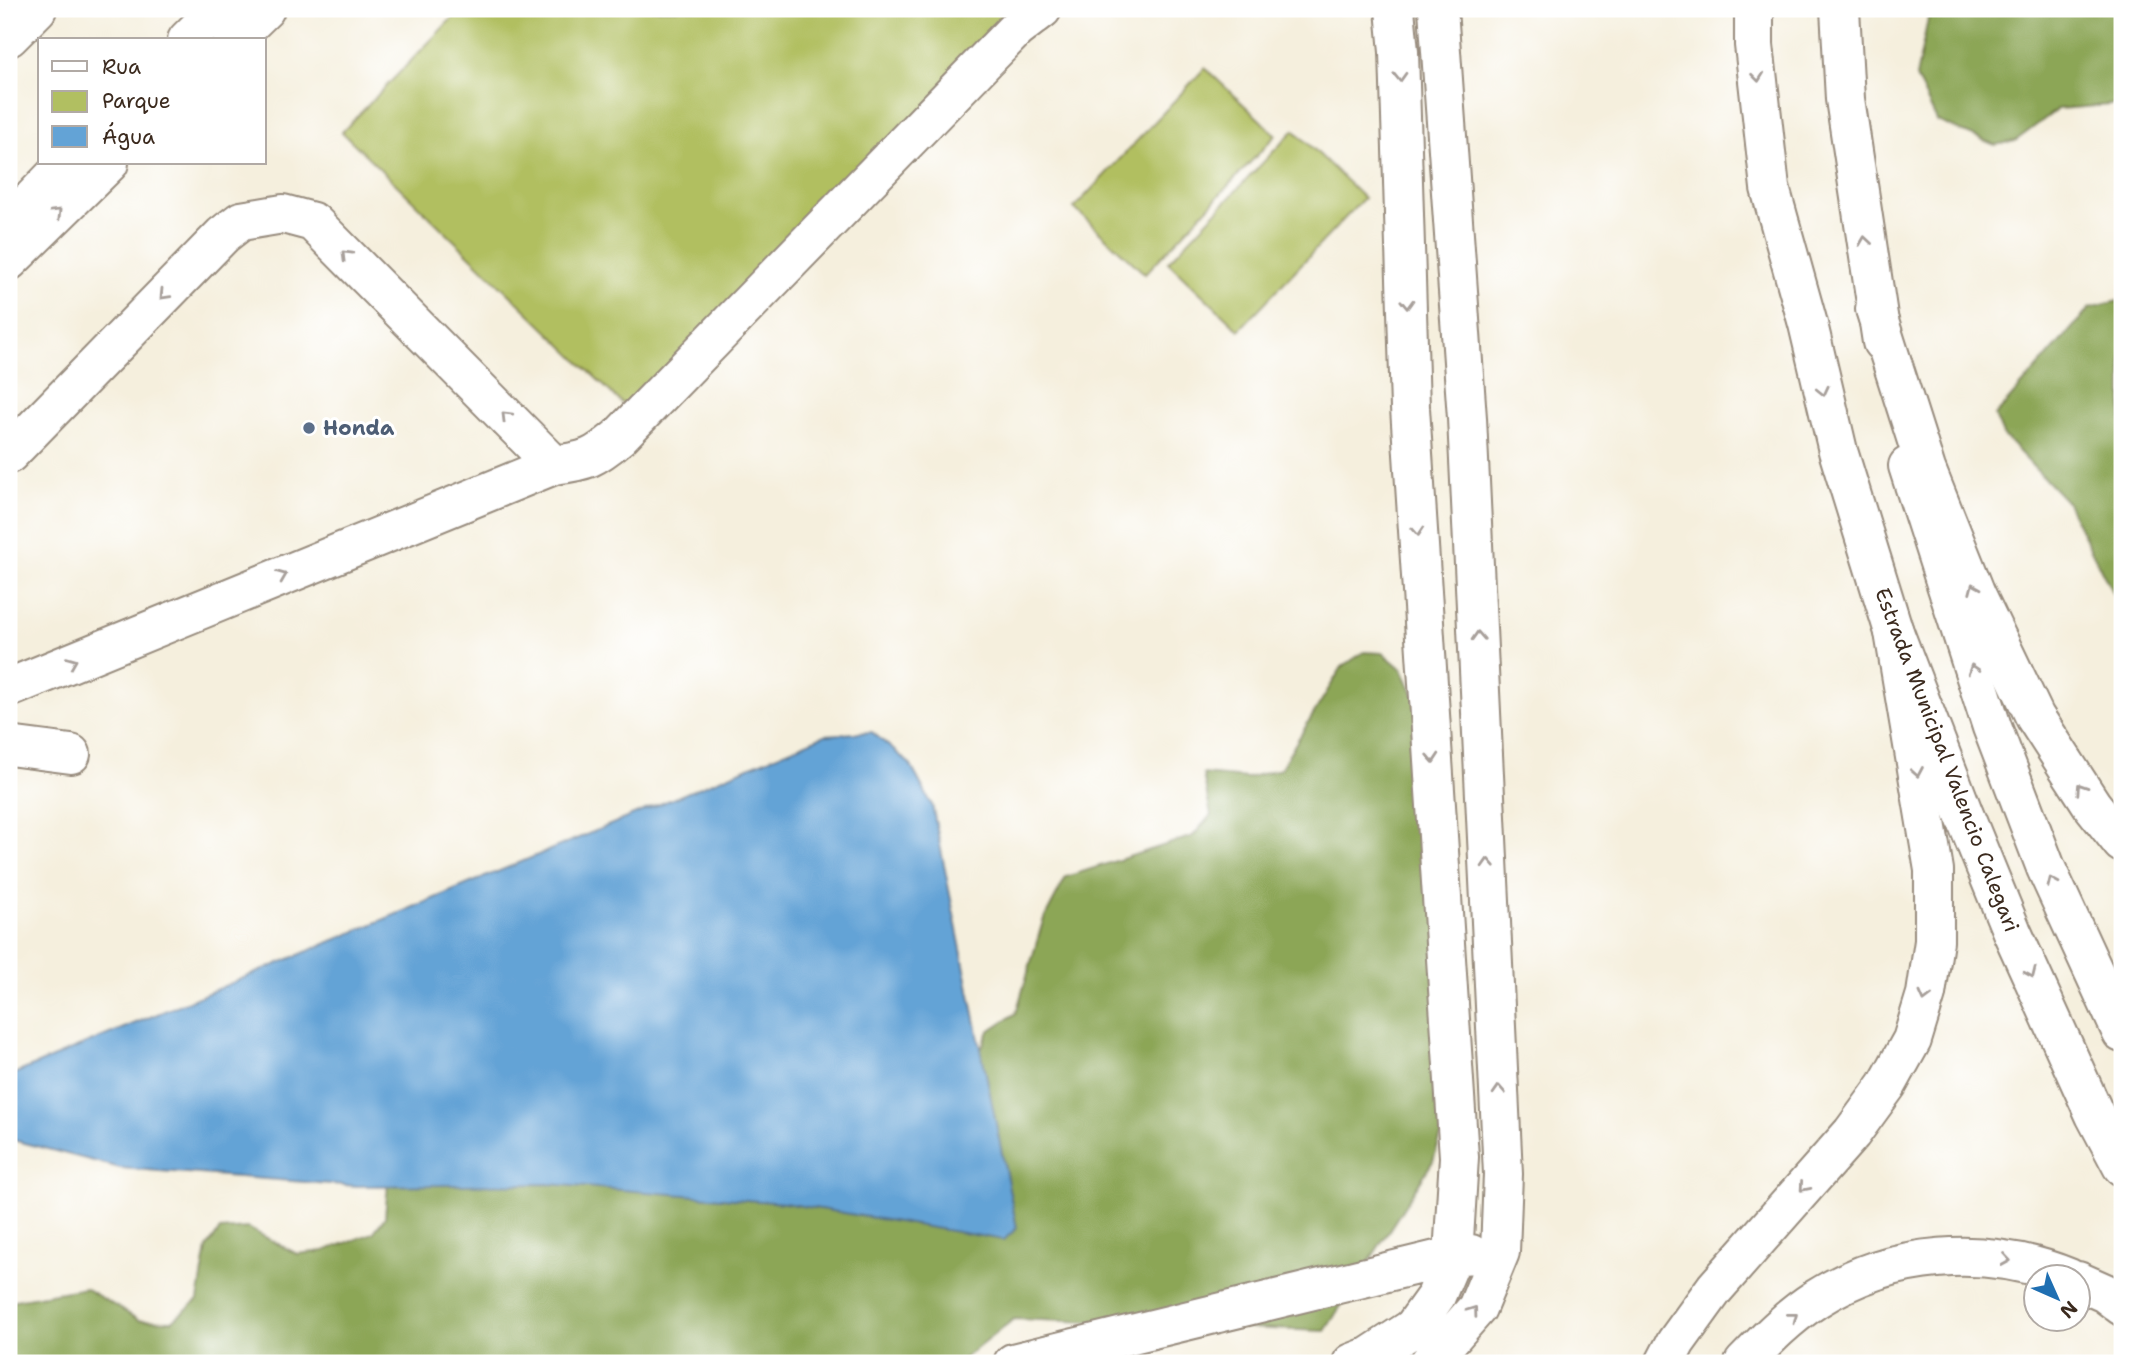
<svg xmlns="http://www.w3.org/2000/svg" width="2131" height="1372" viewBox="0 0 2131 1372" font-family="'Shantell Sans',sans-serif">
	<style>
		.green { fill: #b1bf61; stroke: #767440; stroke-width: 2 }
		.forest { fill: #8ca657; stroke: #64683a; stroke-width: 2 }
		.water { fill: #63a3d6; stroke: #4f667a; stroke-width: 2 }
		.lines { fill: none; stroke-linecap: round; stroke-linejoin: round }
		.minor-casing { stroke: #988c7e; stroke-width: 42 }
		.major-casing { stroke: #988c7e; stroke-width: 42 }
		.highway-casing { stroke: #988c7e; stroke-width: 42 }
		.minor { stroke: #fff; stroke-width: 38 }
		.major { stroke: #fff; stroke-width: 38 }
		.highway { stroke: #fff; stroke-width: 38 }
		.oneway { stroke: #a79f9a }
		.service-dot { fill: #5c6f8a; stroke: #fff; stroke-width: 2.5 }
		.labels { text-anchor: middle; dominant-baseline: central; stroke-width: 6; stroke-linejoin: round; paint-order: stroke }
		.service-label { font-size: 21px; font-weight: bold; fill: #4e5e75; stroke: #fff; text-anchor: start }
		.street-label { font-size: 21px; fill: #3b2a1e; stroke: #fff }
	</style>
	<rect width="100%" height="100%" fill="#fff"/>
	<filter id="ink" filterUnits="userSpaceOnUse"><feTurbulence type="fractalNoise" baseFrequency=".0143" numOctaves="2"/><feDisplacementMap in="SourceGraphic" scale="14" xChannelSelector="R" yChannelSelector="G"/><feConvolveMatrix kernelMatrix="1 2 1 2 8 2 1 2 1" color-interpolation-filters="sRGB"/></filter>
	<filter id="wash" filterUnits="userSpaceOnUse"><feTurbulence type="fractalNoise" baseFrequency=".00686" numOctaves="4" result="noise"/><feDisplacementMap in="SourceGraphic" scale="28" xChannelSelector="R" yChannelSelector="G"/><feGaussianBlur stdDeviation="1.57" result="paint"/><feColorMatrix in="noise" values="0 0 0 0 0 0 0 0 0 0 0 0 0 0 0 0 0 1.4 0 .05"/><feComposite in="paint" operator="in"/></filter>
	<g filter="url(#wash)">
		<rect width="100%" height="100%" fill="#f5efdd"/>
		<path class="green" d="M461,9h558l-389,402 -288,-279z
			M1205,68l71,67 -131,139 -71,-66z
			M1294,130l70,68 -125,132 -71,-68z"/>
		<path class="forest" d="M1930,9h192v95l-64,5 -43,32 -20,4 -58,-24 -21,-44z
			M2122,300v311l-56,-110 -63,-66 -8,-19 95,-108z
			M1364,652l19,1 19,16 27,59 39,324 -35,109 -108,170 -311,-12 -56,44h-244c-37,-11 -75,-6 -113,-3l-7,3h-585v-62l76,-13 54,32 33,1 26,-21 9,-52 13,-18 28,-2 49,26 27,-3 49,-18 12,-16 3,-34 572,-86 29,-66 27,-18 27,-92 23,-44 127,-41 18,-21 -8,-41 44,4 33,-9 62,-102z"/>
		<path class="water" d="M872,732l38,32 22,41 85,423 -13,12 -220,-37 -236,-19 -191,2 -237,-18 -111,-29v-63l816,-341z"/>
	</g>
	<g filter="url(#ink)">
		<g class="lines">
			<defs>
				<path id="minor" d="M9,37l28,-28
					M187,40l31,-31
					M233,40l32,-31
					M9,223l58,-60
					M9,261l100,-98
					M9,454l214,-219 18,-14 42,-7 30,8 241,243
					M9,688l545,-223c33,-4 40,-7 65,-28l397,-408 26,-20
					M9,746l62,8
					M1013,1363l440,-107 18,-2
					M1352,1363l18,-7 43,-28 23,-32 17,-40 6,-99 -49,-749 -11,-356 -4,-43
					M1429,1363l48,-55 23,-56 3,-78 -36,-756 -29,-409"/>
				<path id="major" d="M1754,9v36l16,143 38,136 30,127 56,181 69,180 49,120 83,183 27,51
					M1840,9l5,90 37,243
					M1908,466l84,261 54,141 76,165"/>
				<path id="highway" d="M1875,309l51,160 50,125 59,123 57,88 30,38
					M2078,1281l27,12 17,13
					M1665,1363l11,-21 39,-54 137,-155 35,-48 25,-45 14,-46 8,-53v-71l-40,-238
					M1744,1363c22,-23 44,-46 72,-64 75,-48 171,-55 253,-21"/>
			</defs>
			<use href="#minor" class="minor-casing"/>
			<use href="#major" class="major-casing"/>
			<use href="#highway" class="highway-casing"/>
			<use href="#minor" class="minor"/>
			<use href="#major" class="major"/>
			<use href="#highway" class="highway"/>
		</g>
		<defs><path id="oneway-chevron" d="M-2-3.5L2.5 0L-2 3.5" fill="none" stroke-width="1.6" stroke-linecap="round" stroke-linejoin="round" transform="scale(1.75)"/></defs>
		<g class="oneway">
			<use href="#oneway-chevron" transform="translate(1400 77) rotate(88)"/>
			<use href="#oneway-chevron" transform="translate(1758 77) rotate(84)"/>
			<use href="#oneway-chevron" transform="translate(57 213) rotate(-45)"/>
			<use href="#oneway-chevron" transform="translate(1865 241) rotate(-98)"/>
			<use href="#oneway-chevron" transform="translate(346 255) rotate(-135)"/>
			<use href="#oneway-chevron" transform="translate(164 295) rotate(134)"/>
			<use href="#oneway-chevron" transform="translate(1407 304) rotate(88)"/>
			<use href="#oneway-chevron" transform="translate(1823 391) rotate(77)"/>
			<use href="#oneway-chevron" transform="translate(506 416) rotate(-135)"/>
			<use href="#oneway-chevron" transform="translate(1418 531) rotate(86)"/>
			<use href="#oneway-chevron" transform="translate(282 576) rotate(-22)"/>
			<use href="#oneway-chevron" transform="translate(1974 588) rotate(-113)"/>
			<use href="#oneway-chevron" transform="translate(1478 636) rotate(-93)"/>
			<use href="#oneway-chevron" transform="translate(72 662) rotate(-22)"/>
			<use href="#oneway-chevron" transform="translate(1973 669) rotate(-108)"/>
			<use href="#oneway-chevron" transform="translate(1433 758) rotate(86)"/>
			<use href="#oneway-chevron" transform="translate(1917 772) rotate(80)"/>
			<use href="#oneway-chevron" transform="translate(2081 788) rotate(-123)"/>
			<use href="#oneway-chevron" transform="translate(1488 863) rotate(-93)"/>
			<use href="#oneway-chevron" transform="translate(2052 882) rotate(-114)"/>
			<use href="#oneway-chevron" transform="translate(2031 973) rotate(66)"/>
			<use href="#oneway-chevron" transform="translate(1925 997) rotate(104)"/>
			<use href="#oneway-chevron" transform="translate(1499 1090) rotate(-93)"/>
			<use href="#oneway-chevron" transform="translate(1804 1187) rotate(131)"/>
			<use href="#oneway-chevron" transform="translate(2006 1260) rotate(9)"/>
			<use href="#oneway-chevron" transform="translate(1473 1311) rotate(-54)"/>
			<use href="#oneway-chevron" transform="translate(1793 1317) rotate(-38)"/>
		</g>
	</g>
	<circle class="service-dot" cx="309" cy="428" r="7"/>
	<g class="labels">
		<g class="service-label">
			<text x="323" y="428">Honda</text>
		</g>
		<g class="street-label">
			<text transform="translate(1947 760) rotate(69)">Estrada Municipal Valencio Calegari</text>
		</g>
	</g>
	<rect width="2131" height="1372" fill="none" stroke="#fff" stroke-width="35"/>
	<rect x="38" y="38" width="228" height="126" fill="#ffffff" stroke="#b1aaa5" stroke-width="2"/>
	<rect x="52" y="61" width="35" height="10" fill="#ffffff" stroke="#b1aaa5" stroke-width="2"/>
	<text x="102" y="74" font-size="21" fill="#3b2a1e">Rua</text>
	<rect x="52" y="91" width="35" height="21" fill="#b1bf61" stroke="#b1aaa5" stroke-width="2"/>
	<text x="102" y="108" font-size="21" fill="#3b2a1e">Parque</text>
	<rect x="52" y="126" width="35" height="21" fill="#63a3d6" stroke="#b1aaa5" stroke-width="2"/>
	<text x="102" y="144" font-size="21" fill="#3b2a1e">Água</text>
	<g transform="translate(2057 1298) rotate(135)"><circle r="33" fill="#ffffff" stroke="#b1aaa5" stroke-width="2"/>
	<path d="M0-5L12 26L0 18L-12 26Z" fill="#1f6fb2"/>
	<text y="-10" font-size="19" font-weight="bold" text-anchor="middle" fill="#3b2a1e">N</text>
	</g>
</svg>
